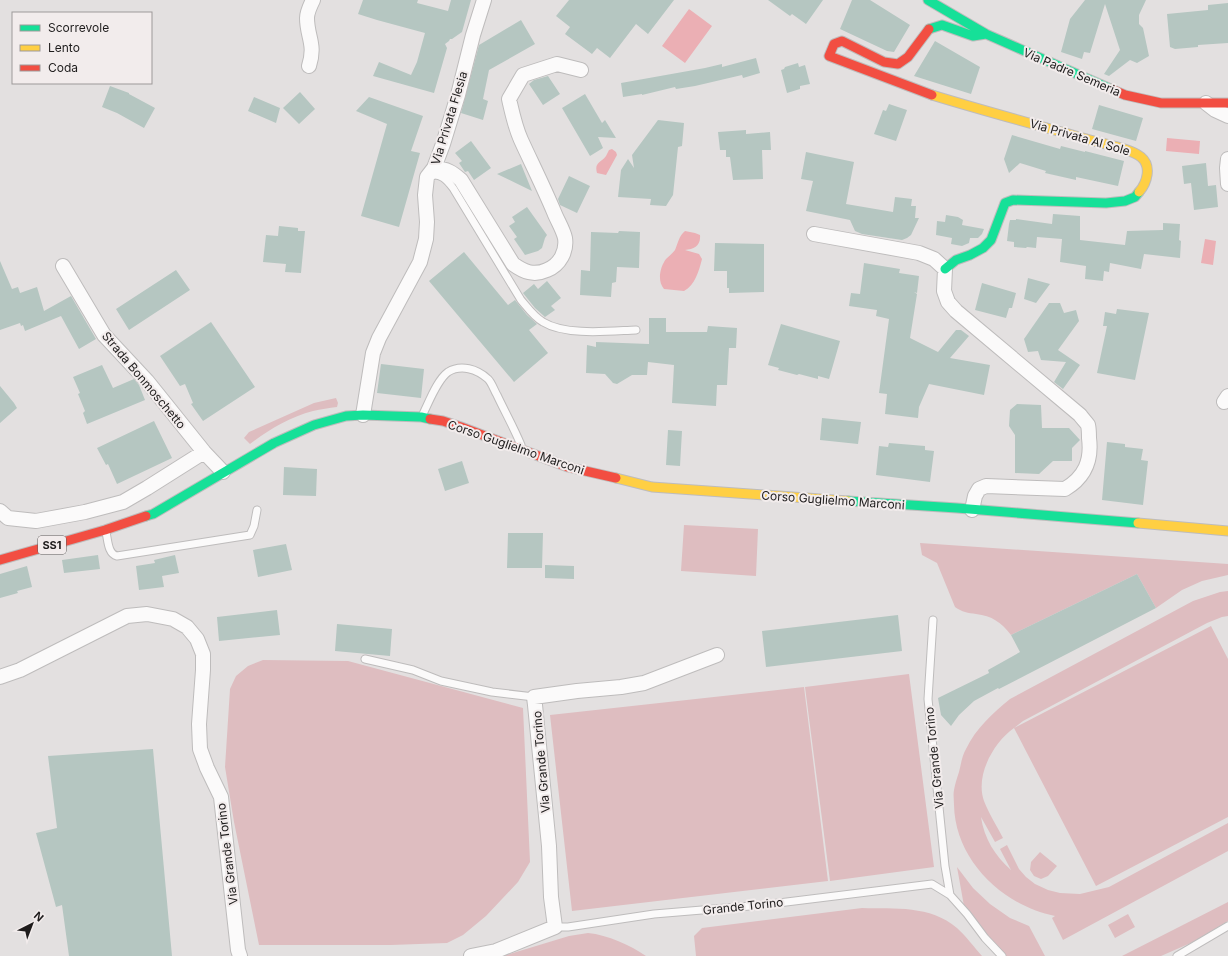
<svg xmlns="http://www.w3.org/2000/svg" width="1228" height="956" viewBox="0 0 1228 956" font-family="Inter,sans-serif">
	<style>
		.green { fill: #debdc0 }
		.water { fill: #ebafb4 }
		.building { fill: #b5c6c1 }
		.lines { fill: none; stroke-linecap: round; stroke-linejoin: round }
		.lane-casing { stroke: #bebcbc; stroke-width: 9 }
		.street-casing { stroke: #bebcbc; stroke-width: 16 }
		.fast-casing { stroke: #bebcbc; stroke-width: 11 }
		.slow-casing { stroke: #bebcbc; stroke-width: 11 }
		.jam-casing { stroke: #bebcbc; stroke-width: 11 }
		.lane { stroke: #fbfafa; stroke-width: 7 }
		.street { stroke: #fbfafa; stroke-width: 14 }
		.fast { stroke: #16e098; stroke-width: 9 }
		.slow { stroke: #ffcf43; stroke-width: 9 }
		.jam { stroke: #f24e42; stroke-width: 9 }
		.labels { text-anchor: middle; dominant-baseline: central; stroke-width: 4; stroke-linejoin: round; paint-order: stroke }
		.shield { fill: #f2ecec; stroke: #5e5a5a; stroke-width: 1 }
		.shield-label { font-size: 11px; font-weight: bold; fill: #1e1c1c }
		.street-label { font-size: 12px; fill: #1e1c1c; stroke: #f2ecec }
	</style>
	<rect width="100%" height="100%" fill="#e3e0e0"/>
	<path class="green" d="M336,398l2,5 -1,4c-8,1 -16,2 -24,4 -23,6 -45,19 -63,33l-6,-6 5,-6 65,-29z
		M684,525l74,4 -2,47 -75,-5z
		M920,543l308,21v11l-26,6 -20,9 -26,18 -19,-34 -126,61c-10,-13 -19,-19 -35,-21 -8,-1 -14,-2 -21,-7l-18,-44 -15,-8z
		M1228,591v25l-6,1 -15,6 -184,98 -9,7 197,-102 17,33v158l-132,69 -82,-158c-21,15 -39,48 -30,73 5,13 13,25 19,37l-8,4 -14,-25c3,21 14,39 30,53l-11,-21 7,-4 12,24 7,8 9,7 13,6 12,3 20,1 29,-7 119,-64v28l-165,89 -11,-22 3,-2c-52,-10 -100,-56 -101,-111 0,-5 -1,-10 0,-15 1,-6 3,-12 5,-18 2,-8 3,-16 7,-23 10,-21 27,-36 44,-50l183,-98 27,-9z
		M263,660l85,1 175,47 7,154 -12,20 -32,34 -23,19 -16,8 -56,2h-132l-25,-123 -9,-55 5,-78 6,-13 12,-10z
		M909,674l25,193 -104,14 -25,-194z
		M804,687l24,194 -256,30 -22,-196z
		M1040,852l17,14 -9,10 -7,3 -7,-3 -4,-6 1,-8z
		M957,867l16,21 17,16 20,14 19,8 16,30h-40l-20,-20 -21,-30z
		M1228,902v19l-35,21 -32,14h-39z
		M862,908c33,1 68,-3 95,20 9,8 17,19 25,28h-286l-2,-20 8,-8z
		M1128,914l7,13 -20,11 -7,-13z
		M588,933c20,2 42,12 58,23h-143l66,-20z"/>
	<path class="water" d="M689,9l23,17 -27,37 -23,-17z
		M1167,138l33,3 -1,13 -33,-3z
		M612,149l4,3 1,3 -11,20 -9,-2c-3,-11 4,-10 9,-17 1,-2 2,-4 3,-6z
		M685,231l10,2 5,2c1,11 -6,14 -15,15l14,4 3,5c-3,12 -7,26 -18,32l-20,-2c-7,-8 -4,-22 2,-30 3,-3 6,-5 9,-9 3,-7 4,-14 10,-19z
		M1205,239l11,2 -3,24 -12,-2z"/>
	<path class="building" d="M363,0h55l-1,3 31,8 3,-11h20l-9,32 -10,7h-2l-1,2 -4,3 2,4 -13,45 -61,-17 6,-14 32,13 6,-13 8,-29 -48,-13 -19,-6z
		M569,0h105l-26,34 -12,-10 -26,34 -13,-10 -5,6 -27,-20 5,-7 -14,-11z
		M768,0h55l-17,24 -14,-10 -2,2z
		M852,0h18l40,25 -16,27 -7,-1 -47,-22z
		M1085,0h61l-7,15v9l4,4 6,28 -12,7 -7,-3 -21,16 -5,-2 16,-24 -15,-46 -15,49 -6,-1 -2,7 -21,-7 9,-33z
		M1228,3v40l-30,2v2l-23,2 -5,-2 -3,-33 41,-4v-5z
		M521,20l14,24 -46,26 -6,29 5,2 -5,19 -22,-7 18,-68z
		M935,41l45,26 -9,27 -57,-18z
		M756,58l4,15 -17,5 -1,-3 -47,11 -19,3 -1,-2 -33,8v-1l-19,3 -2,-14 84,-15 17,-4v3z
		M798,63l1,4 6,-2 5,19 -10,2v3l-13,4 -6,-23 3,-1 1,-2z
		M548,76l12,18 -17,11 -14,-21 5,-4z
		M110,86l19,7v1l26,14 -11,20 -27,-15 -15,-6z
		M300,92l15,17 -16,15 -16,-16z
		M585,94l17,29 3,-3 11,18 -18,-1 5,11 -13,8 -28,-48z
		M254,97l26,11 -4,15 -28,-12z
		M369,97l54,19 -12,35 9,2 -21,74 -38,-11 26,-92 -31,-13z
		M889,104l18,6 -11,31 -22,-7 9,-24 3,1z
		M1099,105l44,13 -7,23 -44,-12z
		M658,120l26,3 -2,23 -4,1 -5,48 -7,11 -16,-1 1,-6 -33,-2 3,-27 7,-11 6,9 -2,-13z
		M746,130v4l24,-2 1,18h-9l1,29 -30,1 -3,-23h-4v-7h-6l-2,-18z
		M1012,135l48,14 1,-3 24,6v-1l39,10 -6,25 -42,-9v3l-31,-7 1,-2 -26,-8 -11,10 -5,-14z
		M471,141l20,27 -17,12 -6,-9 -3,1 -6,-9 3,-2 -7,-8z
		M806,152l48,10 -8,42 47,8 2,-15 17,2 -1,7h5l-1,12h4l-8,17 -4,3 -5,2 -40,-6 -7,-3 -5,-11 -44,-9 7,-30 -12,-2z
		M1206,163l2,23 8,-1 2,22 -24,3 -3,-27 -7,1 -2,-18z
		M521,164l11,27 -35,-17z
		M569,176l21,10 -13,27 -17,-8 -2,-6z
		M527,207l20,28 -2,3 -3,10 -4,3 -13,4 -11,-16 3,-2 -8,-11 6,-4 -3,-5z
		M1053,214l27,2v24l45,5 2,-14 36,-1v-7l17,1 -1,16 2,1 -1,17 -36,-4 -3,15 -31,-6 -1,9 -5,-1 -1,10 -18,-2 1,-13 -26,-4 2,-23 -25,-2 -1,11 -9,-1 -1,1 -12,-1v-5l-7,-1 2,-17 1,-4h6v-1l36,5z
		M946,215l12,2 5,3 -1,5 22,4 -2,5 -4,4h-8l-1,5 -7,3 -11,-2 1,-6 -16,-3 1,-14 8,1z
		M279,226l19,2v3h7l-4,42 -16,-1 1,-8 -23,-2 3,-27 12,1z
		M619,231l21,1 -1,36 -22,-1 -1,15 -4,1 -1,14 -31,-2 1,-25 9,1 1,-39 27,1z
		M715,243l49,1v48l-35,1v-5h-2v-17h-13z
		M464,252l44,53 7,-5 12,15 10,9 -8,6 19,23 -34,29 -85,-101z
		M0,261l12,28 6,-2 2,6 17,-6 7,24 27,-15 25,43 -17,10 -18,-33 -36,15 -2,-6 -2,1 -1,-3 -20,7z
		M864,263l36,6 -1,4 20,3 -2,17 -3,-1 3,2 -7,44 28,14 18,-22h5l8,6 -19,22 40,7 -6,30 -55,-11 -10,23 -1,11 -33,-4 2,-20 -8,-1 10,-74 -13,-3 1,-6 -28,-4 2,-13 9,1z
		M176,270l14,20 -61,40 -13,-21z
		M1028,278l22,6 -14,19 -12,-4z
		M547,281l14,17 -10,8 4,4 -10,7 -10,-9 -12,-15 11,-9 4,5z
		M982,283l34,10 -4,15h-3l-3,10 -31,-8z
		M1049,303h11l4,10 12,-3 3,11 -21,29 22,15 -17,24 -9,-7 12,-20 -25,-2 -3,-9 -10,1 -4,-13z
		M1117,309l32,4 -14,67 -38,-7 10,-47h-4l2,-14 11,2z
		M649,318h17v14h41l1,-6 29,2 -1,20h-7l-2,37h-10l-1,21 -44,-3 2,-38 -26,-3 -1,13h-15l-15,9 -4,-1 -8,-9 -19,-1 1,-28 9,2v-5l53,2z
		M211,322l44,65 -52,34 -12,-17 2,-1 -8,-19 -5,2 -20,-30z
		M781,324l59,17 -11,38 -11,-3v3l-19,-5 -2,1 -19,-5 1,-2 -11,-3z
		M381,364l43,5 -3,29 -44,-5z
		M102,365l11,23 21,-9 5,6 6,15 -58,24 -4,-11 2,-2 -7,-17 2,-1 -7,-16z
		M0,386l14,17 3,5 -17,15z
		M1017,404l24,1 1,23h27l11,12 -8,8v13h-19l-14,13 -24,-1v-38l-6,-9 1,-16z
		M822,418l39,4 -3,22 -38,-4z
		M154,421l18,37 -55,26 -9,-20 -2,1 -9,-17z
		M668,430l14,1 -2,35 -14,-1z
		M1107,442l18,2v3l18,2 -2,11 7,1 -5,44 -41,-5z
		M889,443l36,3v4l9,1 -4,31 -54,-7 3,-29 9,1z
		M462,461l7,22 -24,8 -7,-22z
		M284,467l33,2 -1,27 -33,-1z
		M508,533h35l-1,35h-35z
		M286,544l6,26 -34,7 -5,-27z
		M98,555l2,14 -36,4 -2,-13z
		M175,555l4,18 -17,3 2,11 -25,3 -3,-24 19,-3 -1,-3z
		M545,565l29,1v13l-29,-1z
		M27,566l5,21 -15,4 1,2 -18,5v-24z
		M1137,574l19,34 -157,81 -1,-1 -24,13 -15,14 -8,11 -10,-11 -3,-17 51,-25 -1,-3 32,-18 -9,-17z
		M277,610l3,25 -61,6 -2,-24z
		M898,615l4,36 -136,16 -4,-36z
		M337,624l55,5 -2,27 -55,-5z
		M153,749l19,207h-103l-7,-51 -6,2 -20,-74 21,-5 -9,-72z"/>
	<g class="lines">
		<defs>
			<path id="lane" d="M429,176c11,-4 18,4 24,12l68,112c6,7 13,17 22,22 23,14 67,9 93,8
				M423,414c6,-12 14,-34 25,-42 13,-8 29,-3 40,7 4,4 6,11 9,16 8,17 17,33 24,50
				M106,532c2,9 2,22 11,24l133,-21 4,-9 3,-16
				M933,620l-5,79 17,167 5,29
				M365,659l48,11 28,11 51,11 42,5
				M555,927h13l86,-13 108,-9 170,-21 18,11 17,19 18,24 17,18
				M1177,956l51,-30"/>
			<path id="street" d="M309,66c7,-22 -2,-29 -2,-48 0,-6 3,-12 6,-18
				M1206,103l9,7 13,6
				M1228,159l-1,9 1,16
				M434,168c13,1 18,4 27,12l52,84c11,8 21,12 34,6 13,-5 20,-19 18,-32 -2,-9 -8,-18 -11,-26 -10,-24 -22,-48 -33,-72 -6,-13 -9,-28 -12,-41l14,-24 34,-11 24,6
				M814,234l105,19 15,6 11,10 -1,22 4,11 8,9 124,104c2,3 6,7 8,10 1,4 1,9 1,13 3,23 -4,39 -24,51l-79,-3 -7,3 -4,7 -3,14
				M63,266l41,69 43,46 57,71 19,20
				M1224,402l4,-6
				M363,415l10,-62 6,-15 41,-76 6,-23 1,-17 -2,-27 2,-18 7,-9 9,-24 15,-49 15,-60 11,-35
				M0,511l8,7 28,3 49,-9 38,-10 24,-14 57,-36
				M0,677l20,-7 107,-54 20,-2 26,5 14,8 10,12 6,15v16l-4,54 1,25 7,19 14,29 17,153 2,6
				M471,956l25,-5 59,-24 -4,-30 -2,-51 -14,-141 -1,-8 43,-6 44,-4 23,-4 73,-28"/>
			<path id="fast" d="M928,0l58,34 125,55
				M929,29l13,-4 31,11 13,-2
				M945,269l11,-9 14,-5 13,-7 8,-8 14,-37 8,-3 93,3 19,-2 10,-4 4,-5
				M848,501l109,7 181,15
				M146,516l7,-2 121,-71 40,-18 32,-9 17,-1 58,2 9,2"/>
			<path id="slow" d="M932,95c52,16 105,30 158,45 14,4 40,8 51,17 11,9 6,26 -2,35
				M616,478l36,9 196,14
				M1138,523l90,8"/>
			<path id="jam" d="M929,29l-21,28 -10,7 -14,-2 -42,-21 -8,3 -5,12 103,39
				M1111,89l14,6 36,8h67
				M430,419l13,2 18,6 107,40 48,11
				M0,560l105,-30 41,-14"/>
		</defs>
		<use href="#lane" class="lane-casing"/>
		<use href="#street" class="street-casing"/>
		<use href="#fast" class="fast-casing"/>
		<use href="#slow" class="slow-casing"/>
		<use href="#jam" class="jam-casing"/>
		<use href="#lane" class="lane"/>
		<use href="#street" class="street"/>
		<use href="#fast" class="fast"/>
		<use href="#slow" class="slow"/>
		<use href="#jam" class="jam"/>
	</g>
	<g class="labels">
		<rect class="shield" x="38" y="536" width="28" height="18" rx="3"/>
		<g class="shield-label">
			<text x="52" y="545">SS1</text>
		</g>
		<g class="street-label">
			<text transform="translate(1072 72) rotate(23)">Via Padre Semeria</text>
			<text transform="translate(449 118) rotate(-73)">Via Privata Flesia</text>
			<text transform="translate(1080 137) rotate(16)">Via Privata Al Sole</text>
			<text transform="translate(144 380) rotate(50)">Strada Bonmoschetto</text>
			<text transform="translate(516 447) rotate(19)">Corso Guglielmo Marconi</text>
			<text transform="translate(833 500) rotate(4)">Corso Guglielmo Marconi</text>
			<text transform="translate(934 758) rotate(-96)">Via Grande Torino</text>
			<text transform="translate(541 762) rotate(-95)">Via Grande Torino</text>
			<text transform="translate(227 854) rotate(-97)">Via Grande Torino</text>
			<text transform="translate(743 906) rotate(-6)">Grande Torino</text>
		</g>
	</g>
	<rect x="12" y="12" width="140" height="72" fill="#f2ecec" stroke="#9d9999"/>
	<rect x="20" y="25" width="20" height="6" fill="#16e098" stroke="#9d9999"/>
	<text x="48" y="32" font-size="12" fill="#1e1c1c">Scorrevole</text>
	<rect x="20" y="45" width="20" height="6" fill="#ffcf43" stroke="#9d9999"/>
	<text x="48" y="52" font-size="12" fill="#1e1c1c">Lento</text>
	<rect x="20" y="65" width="20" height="6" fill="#f24e42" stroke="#9d9999"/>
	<text x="48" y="72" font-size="12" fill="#1e1c1c">Coda</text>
	<g transform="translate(32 924) rotate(42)" stroke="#f2ecec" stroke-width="3" paint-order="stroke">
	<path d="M0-3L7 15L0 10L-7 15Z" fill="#1e1c1c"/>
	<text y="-6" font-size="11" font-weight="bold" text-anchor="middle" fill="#1e1c1c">N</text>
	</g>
</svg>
